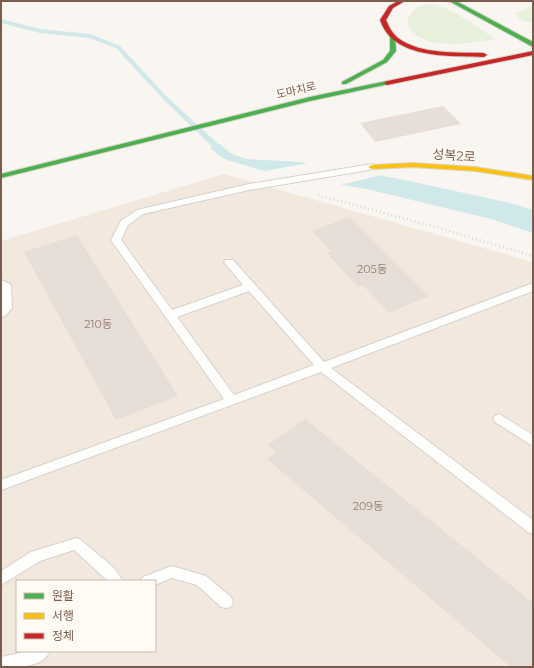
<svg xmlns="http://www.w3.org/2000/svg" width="534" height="668" viewBox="0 0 534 668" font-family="Montserrat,'Noto Sans KR',sans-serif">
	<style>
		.residential { fill: #f2e8de; fill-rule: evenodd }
		.green { fill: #e7f0db }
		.water { fill: #d0e8ea }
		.pier { fill: #f9f5f0 }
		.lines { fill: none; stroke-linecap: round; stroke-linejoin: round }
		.stream { fill: #d0e8ea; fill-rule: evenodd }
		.building { fill: #e6ded7 }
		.lane-casing { stroke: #d7d1cb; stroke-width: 2 }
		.fast-casing { stroke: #d9d2cb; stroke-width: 2 }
		.slow-casing { stroke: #d9d2cb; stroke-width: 2 }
		.jam-casing { stroke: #d9d2cb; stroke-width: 2 }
		.path { stroke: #dcd5d0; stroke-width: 2.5; stroke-dasharray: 1 3; stroke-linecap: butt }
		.lane { fill: #fefefd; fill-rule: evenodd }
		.fast { fill: #4caf50; fill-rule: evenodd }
		.slow { fill: #ffc107; fill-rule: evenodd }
		.jam { fill: #c62828; fill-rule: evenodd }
		.labels { text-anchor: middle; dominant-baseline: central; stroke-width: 4; stroke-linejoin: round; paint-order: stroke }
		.far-street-label { font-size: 11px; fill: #7a5c4d; stroke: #fffaf3 }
		.number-label { font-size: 11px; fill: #977e72 }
		.street-label { font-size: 13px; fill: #7a5c4d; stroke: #fffaf3 }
	</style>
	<rect width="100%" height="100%" fill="#f9f5f0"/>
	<path class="residential" d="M224,174l309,88v405h-532v-426zM17,581h138v70h-138z"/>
	<path class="green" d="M431,4c23,4 45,23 65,35 -24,4 -83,15 -89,-20l10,-12z
		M533,6v17l-12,-3 -6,-7z"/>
	<path class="water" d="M220,144l10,9 16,6 55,3 99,17 114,25 19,6v23l-42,-14 -120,-29 -110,-20 -37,-11 -14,-11z"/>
	<path class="pier" d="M313,162l72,12 -49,12 -76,-14z"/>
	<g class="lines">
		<path class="stream" d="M1,19l39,10 50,5 30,12 48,52 60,55 -1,2h-6l-57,-55 -48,-52 -27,-10 -49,-5 -39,-10z"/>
	</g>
	<path class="building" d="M443,106l18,18 -86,18 -15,-19z
		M350,217l79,79 -40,17 -26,-28 -5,2 -31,-34 4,-2 -19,-20z
		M77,235l101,161 -62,24 -92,-168z
		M305,419l228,184v64h-22l-244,-208 10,-7 -9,-7z"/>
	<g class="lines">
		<defs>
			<path id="lane" d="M372,164l3,1 2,2 -2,2 -126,21 -106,24 -15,11 -7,15 51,70 71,-25 -19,-23 1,-2h8l91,102 209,-79v8l-202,77 202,152v14l-5,-2 -207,-160 -320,118v-10l223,-81 -113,-159 10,-19 16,-11 112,-26zM249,291l65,74 -80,30 -57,-78z
				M1,280l9,4 1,2 1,22 -7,8 -4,1z
				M499,414l34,21v11l-38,-24 -2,-3 2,-3z
				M76,538l5,2 33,28 9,13h-15l-34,-31 -34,11 -39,24v-14l30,-19z
				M172,566l34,10 25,21 2,5 -2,5 -5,1 -5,-1 -24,-22 -25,-7 -17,7v-4h-14l2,-4z
				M28,651h22c-7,17 -33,16 -49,16v-10z"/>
			<path id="fast" d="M449,1h7l77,41v5z
				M390,34l5,1 1,16 -9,11 -41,22h-4v-2l41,-22 7,-9z
				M387,81l2,1v2l-79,17 -309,77v-4l309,-77z"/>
			<path id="slow" d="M413,163l62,4 58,9v4l-58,-9 -62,-4 -41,2 -4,-2 4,-2z"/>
			<path id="jam" d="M398,1h7l-12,7 -7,12c3,7 6,13 12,18 23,17 59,14 86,15l3,2 -3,2c-27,-1 -69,1 -90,-17 -7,-5 -11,-12 -14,-20l9,-14z
				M533,51v4l-146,30 -3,-2 3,-2z"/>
		</defs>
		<use href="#lane" class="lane-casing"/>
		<use href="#fast" class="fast-casing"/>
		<use href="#slow" class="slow-casing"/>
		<use href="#jam" class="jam-casing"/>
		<path class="path" d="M318,195l107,29 108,32"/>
		<use href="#lane" class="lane"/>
		<use href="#fast" class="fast"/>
		<use href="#slow" class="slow"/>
		<use href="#jam" class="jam"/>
	</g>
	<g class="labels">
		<g class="far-street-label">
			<text transform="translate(296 90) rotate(-13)">도마치로</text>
		</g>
		<g class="number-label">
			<text x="372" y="269">205동</text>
			<text x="98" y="324">210동</text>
			<text x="368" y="506">209동</text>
		</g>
		<g class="street-label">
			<text transform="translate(454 155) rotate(4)">성복2로</text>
		</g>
	</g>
	<rect width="534" height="668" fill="none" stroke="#7a5c4d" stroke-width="4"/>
	<rect x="16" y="580" width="140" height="72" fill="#fffaf3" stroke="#cabbb1"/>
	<rect x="24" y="593" width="20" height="6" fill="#4caf50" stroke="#cabbb1"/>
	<text x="52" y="600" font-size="12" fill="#7a5c4d">원활</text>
	<rect x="24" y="613" width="20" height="6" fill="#ffc107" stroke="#cabbb1"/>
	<text x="52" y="620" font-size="12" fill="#7a5c4d">서행</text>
	<rect x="24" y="633" width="20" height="6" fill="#c62828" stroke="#cabbb1"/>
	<text x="52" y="640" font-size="12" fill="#7a5c4d">정체</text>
</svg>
